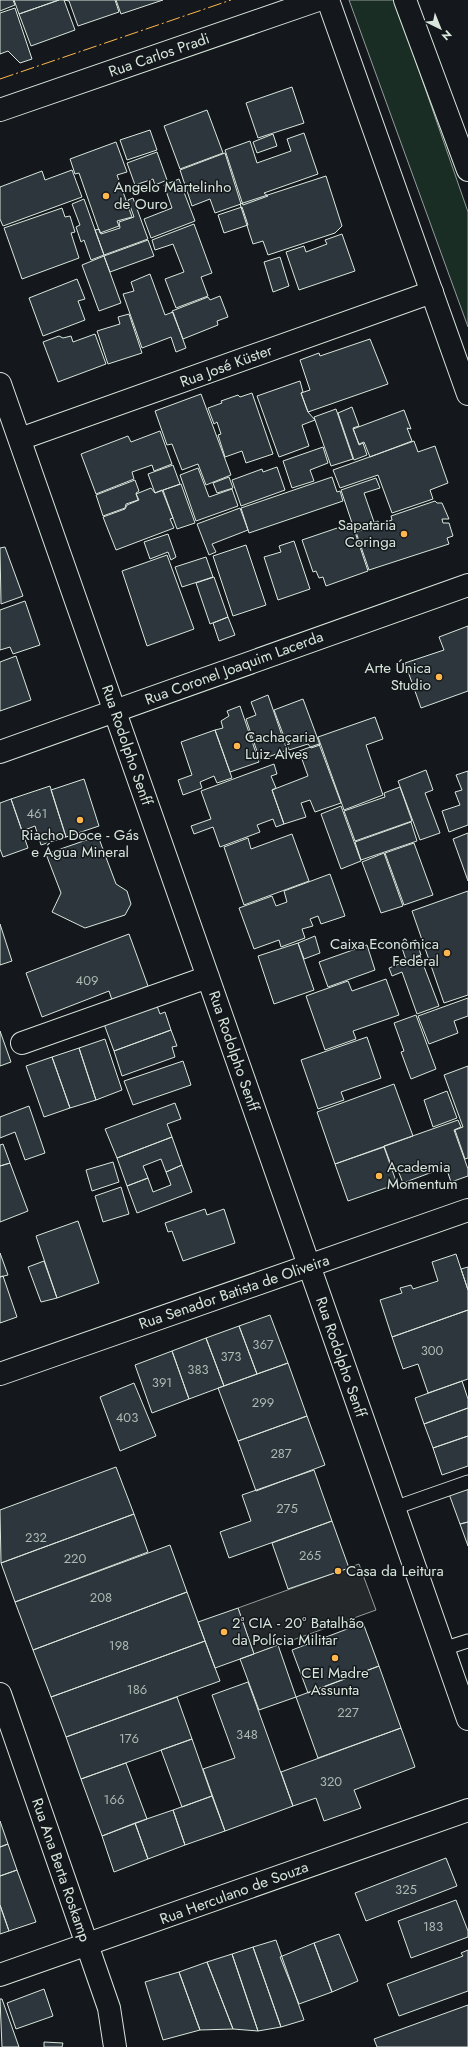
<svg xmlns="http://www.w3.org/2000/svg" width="468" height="2047" viewBox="0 0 468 2047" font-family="Jost,sans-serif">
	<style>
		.green { fill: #1a2d24; stroke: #939e99 }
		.parking { fill: #24282b; stroke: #939e99 }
		.building { fill: #2c363c; stroke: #d8e6dc }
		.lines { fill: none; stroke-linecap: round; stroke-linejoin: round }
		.service-casing { stroke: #d8e6dc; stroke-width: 15 }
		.minor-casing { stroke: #d8e6dc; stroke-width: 24 }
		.secondary-casing { stroke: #d8e6dc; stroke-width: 24 }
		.service { stroke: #14181c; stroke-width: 13 }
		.minor { stroke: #14181c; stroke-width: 22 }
		.secondary { stroke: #14181c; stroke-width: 22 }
		.power { stroke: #ffb74d; stroke-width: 1; stroke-dasharray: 14 3 2 3; stroke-linecap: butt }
		.poi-dot { fill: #ffb74d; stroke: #14181c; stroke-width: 1.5 }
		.labels { text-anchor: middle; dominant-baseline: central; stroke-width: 3; stroke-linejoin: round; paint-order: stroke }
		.number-label { font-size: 13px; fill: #adbab4 }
		.street-label { font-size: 15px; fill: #d8e6dc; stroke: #14181c }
		.poi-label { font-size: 15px; fill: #d8e6dc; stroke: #14181c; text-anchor: start }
	</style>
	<rect width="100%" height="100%" fill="#14181c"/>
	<path class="green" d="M349,0h45l3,7 71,205v115z"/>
	<path class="parking" d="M359,1564l17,46 -122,44 -16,-46z"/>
	<path class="building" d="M0,0h13l2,5 -15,6z
		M14,0h45l-40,14z
		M59,0h5l11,30 -44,16 -12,-32z
		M64,0h51l4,12 -41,14 -9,-25z
		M116,0h47l-42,14z
		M15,8l17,51 -12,4 -12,-12 -8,3v-41z
		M292,87l12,36 -46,15 -12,-35z
		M207,110l16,43 -43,16 -16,-43z
		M150,130l7,20 -30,10 -7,-20z
		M304,133l14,41 -54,19 4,3 -25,9 -18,-55 25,-9 7,22 34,-12 -4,-12z
		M273,134l4,12 -20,7 -4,-11z
		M116,142l11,30 -10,3 15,42 -15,4 2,5 -19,7 -21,-60 -4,1 -5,-15z
		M157,152l10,28 -12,5 -2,-6 -18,6 -8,-22z
		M225,153l16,51 -26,9 -5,-14 -18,7 -12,-36z
		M72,170l10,27 -79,29 -3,-7v-32l42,-16 3,9z
		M326,176l16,50 -7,7 -67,22 -5,-14 -10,3 -13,-40z
		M179,179l16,42 -44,17 -7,-19 28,-11 -8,-23z
		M133,198l15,41 -44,16 -9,-25 4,-1 2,5 19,-6 -1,-6 15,-5 -6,-17z
		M84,199l20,56 -13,5 -7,-20 -3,2 -5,-15 4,-2 -8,-21z
		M242,207l6,18 -24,8 -6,-18z
		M62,208l3,9 5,-1 5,16 -4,1 8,25 -57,21 -18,-51z
		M194,224l18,49 -11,4 7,19 -32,12 -11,-29 19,-7 -11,-28 -18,6 -3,-10z
		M342,234l13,37 -56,19 -13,-38 18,-6 2,6 21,-8 -2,-4z
		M148,240l6,16 -44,16 -6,-16z
		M104,256l17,47 -22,8 -17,-46z
		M280,257l9,29 -16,6 -9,-30z
		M150,274l15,41 8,-3 13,36 -10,4 -5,-15 -29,11 -19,-54 11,-3 -3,-9z
		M77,279l8,20 -7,2 7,19 -42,16 -14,-38z
		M220,296l8,21 -11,4 1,4 -35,14 -11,-28 36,-14 2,3z
		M129,314l13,39 -34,11 -11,-33 23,-7 -2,-7z
		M95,334l11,30 -48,18 -15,-40 16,-6 4,2 8,-2 2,6z
		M370,339l18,45 -80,28 -7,-19 9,-3 -10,-30 19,-7 1,3z
		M300,381l3,11 -2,1 7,19 7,8 -13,5 7,21 -30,11 -22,-61z
		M252,393l21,61 -27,9 -4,-12 -17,6 -7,-22 3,-1 -4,-12 -3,2 -6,-16 14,-5 -1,-2 17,-6 2,2z
		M201,394l30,81 -25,10 -8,-21 -16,6 -10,-26 -5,1 -12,-34z
		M352,407l7,19 -6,2 6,17 4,-2 4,12 -13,5 -16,-47z
		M336,409l17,50 -22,7 -17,-49z
		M404,410l7,19 -4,-1 5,13 -42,16 -6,-15 -5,2 -6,-15z
		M160,431l12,33 -18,7 -2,-6 -20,7 2,7 -38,15 -15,-40 47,-18 3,6z
		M414,441l4,11 17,-6 13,37 -18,7 3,9 -41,14 -14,-38 -38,13 -7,-18z
		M323,447l5,16 -18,7 4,11 -22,7 -9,-27z
		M173,465l7,19 -25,9 -7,-19z
		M277,467l8,23 -44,16 -9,-26 30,-11 1,3z
		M198,468l11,29 23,-8 6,17 -42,15 -16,-46z
		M229,477l4,11 -16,5 -4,-10z
		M332,477l5,15 3,-1 3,10 -94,32 -8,-25z
		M376,478l4,10 -16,5 10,29 -20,7 -13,-39z
		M135,480l4,11 -3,2 2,7 -12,4 -1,4 -22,8 -7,-21z
		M181,484l14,39 -18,6 -14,-39z
		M151,488l4,5 7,-3 11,28 -3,1 4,9 -58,22 -13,-33 22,-8 2,-4 12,-5 -3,-6z
		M435,501l2,2h5l7,16h-7l1,4h6l4,13 -6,2 2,6 -80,26 -13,-38 12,-4 -1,-3 11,-4 1,3 13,-4 -1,-4z
		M240,508l8,22 -36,14 4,8 -7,3 -12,-31z
		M352,523l16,48 -42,15 -3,-9 -4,1 -3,-7 -3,1 -11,-32z
		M168,534l8,23 -5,3 -3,-8 -18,7 -6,-17z
		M294,541l16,48 -32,11 -14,-43 17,-5 -2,-6z
		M246,545l20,60 -33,11 -20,-60z
		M5,547l18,49 -22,8 -1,-56z
		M167,555l27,74 -47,17 -25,-75z
		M206,557l7,20 -31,10 -7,-20z
		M214,577l14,40 -18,7 -14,-41z
		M25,601l15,44 -27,9 -3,-7 -10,3v-40z
		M228,617l7,18 -16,6 -6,-18z
		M468,626v65l-47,17 -16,-45 39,-13 -5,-13z
		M16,656l15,44 -31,11v-49z
		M268,695l19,55 -27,10 -14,-41 10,-4 -5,-13z
		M303,699l17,46 -9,3 -3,-4 -19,6 -15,-40z
		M240,706l19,56 -29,10 -15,-42 8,-2 -2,-7 8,-5 -2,-5z
		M375,717l8,22 -17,6 17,50 -39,15 -26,-73z
		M215,730l17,48 -15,5 -3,-7 -14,6 2,6 -19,7 -5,-15 14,-5 -11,-33z
		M319,744l22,59 -26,9 -5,-12 -9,3 5,14 -22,7 -12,-34 36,-14 -9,-25z
		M274,764l3,10 -6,2 5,12 -4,2 12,34 -8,3 -3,-8 -16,6 3,7 -40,15 -7,-20 -19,7 -3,-8 20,-7 -10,-28z
		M426,770l7,20 -8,3 15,40 -20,7 -22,-59z
		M468,771v54l-19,7 -7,-21 18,-6 -5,-13 7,-2 -6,-15z
		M84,779l15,47 -33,11 -15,-47z
		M50,786l16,51 -25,8 -6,-19 -13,5 -11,-32z
		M400,787l12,34 -57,20 -11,-30 41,-14 -1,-4z
		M11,799l17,49 -25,9 -3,-8v-46z
		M341,806l20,55 -20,8 -20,-55z
		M411,822l6,19 -56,19 -6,-18z
		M468,833v48l-15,-42z
		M292,834l17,47 -65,24 -20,-58 24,-9 3,11z
		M98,836l18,48 11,7 4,13 -6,11 -40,13 -33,-16 9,-19 -15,-39z
		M414,843l19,52 -29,10 -19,-52z
		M384,853l19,53 -22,7 -19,-51z
		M330,874l15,42 -24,8 -3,-8 -8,3 3,7 -11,3 3,9 -24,9 -2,-7 -25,9 -15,-41 33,-12 4,10 11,-4 -3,-11z
		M468,891v104l-24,8 -32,-92z
		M0,924l12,37 -12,4z
		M129,934l19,52 -36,14 -3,-9 -67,26 -16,-44z
		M315,936l5,17 -16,6 -6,-16z
		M416,940l5,15 -15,5 -5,-15z
		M298,943l16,47 -40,14 -16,-48z
		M367,945l8,25 -47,17 -9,-25z
		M420,956l19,50 -22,8 -15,-42 -10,4 -3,-8z
		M386,979l13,36 -46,16 3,8 -31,11 -19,-54 42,-15 4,10z
		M468,998v18l-14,5 4,12 -29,11 -11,-28z
		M157,1006l3,8 5,-2 6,18 -57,21 -10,-27z
		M416,1015l20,54 -25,10 -10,-27 3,-1 -10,-28z
		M171,1030l6,16 -5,1 3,10 -53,19 -8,-25z
		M0,1031l11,31 -11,4z
		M367,1037l14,41 -40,14 3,8 -26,9 -17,-49z
		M105,1039l17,51 -26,10 -17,-52z
		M79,1048l17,52 -26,8 -18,-51z
		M52,1057l18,51 -26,9 -18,-51z
		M183,1061l8,24 -58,20 -9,-24z
		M468,1066v92l-3,1 -10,-29 8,-3 -19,-52z
		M394,1084l19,52 -78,28 -18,-52z
		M447,1091l10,27 -24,9 -9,-27z
		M175,1103l6,16 -14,5 5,13 -55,21 -12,-29z
		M29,1106l16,47 -20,7 -10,-28 -15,6v-21z
		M458,1120l3,7 -7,3 14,39v7l-17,6 -5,-15 -43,16 -6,-15 -4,2 -9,-24z
		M172,1137l10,28 -16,7 -5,-13 -18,7 5,12 -21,8 -10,-28z
		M3,1144l7,19 -10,3v-21z
		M384,1147l13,37 -49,17 -13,-37z
		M113,1162l6,20 -27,9 -6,-21z
		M10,1163l18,48 -28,11v-56z
		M182,1165l10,27 -55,21 -10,-27 21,-8 5,14 18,-7 -5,-13z
		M121,1187l8,27 -26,8 -8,-26z
		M205,1209l2,6 17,-6 11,34 -52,18 -11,-30 -4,1 -3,-9z
		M78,1221l21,62 -42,15 -21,-62z
		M0,1253l8,22 -8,2z
		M456,1254l12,36v20l-76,27 -12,-37 22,-7 -2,-5 11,-3 2,4 25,-8 -6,-19z
		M44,1261l13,37 -16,4 -13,-35z
		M468,1267v23l-7,-21z
		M3,1276l14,41 -17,6v-46z
		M468,1310v69l-40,14 -10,-29 -15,5 -11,-32z
		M270,1315l18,48 -31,11 -18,-48z
		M239,1326l18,48 -33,12 -18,-48z
		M206,1338l18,48 -35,13 -17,-48z
		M172,1351l17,48 -37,14 -17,-48z
		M288,1363l19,53 -69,25 -20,-53z
		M462,1381l6,18v9l-44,16 -9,-26z
		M134,1383l22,53 -36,15 -20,-54z
		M468,1408v28l-35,12 -9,-24z
		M307,1416l18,49 -69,26 -18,-50z
		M468,1436v30l-26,9 -9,-27z
		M116,1467l18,47 -133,49 -1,-53z
		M314,1470l18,51 -103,37 -9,-26 31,-11 -9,-26z
		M468,1487v35l-8,2 -11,-30z
		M134,1514l14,38 -133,50 -14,-39z
		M332,1521l17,47 -61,21 -16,-46z
		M468,1522v24l-8,-22z
		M170,1545l17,47 -154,58 -18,-48z
		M187,1592l18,49 -154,56 -18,-47z
		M238,1608l16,46 -39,14 -17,-46z
		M363,1623l16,43 -71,27 -16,-43z
		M205,1641l15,40 -154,56 -15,-40z
		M278,1645l18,52 -37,13 -19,-51z
		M379,1666l22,62 -83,30 -22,-61z
		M248,1682l45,124 -68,25 -22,-62 32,-11 -23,-63z
		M177,1697l15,42 -111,40 -15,-42z
		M401,1728l14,39 -61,23 7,18 -37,13 -8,-23 -23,8 -12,-34z
		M192,1739l20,57 -30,11 -21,-57z
		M126,1763l21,56 -45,17 -21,-57z
		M212,1796l13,35 -40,14 -12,-35z
		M173,1810l12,35 -37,14 -13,-36z
		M0,1821l8,23 -8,3z
		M135,1823l13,36 -34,13 -12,-36z
		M8,1844l9,26 -17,6v-29z
		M446,1858l11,28 -91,35 -11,-28z
		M17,1870l19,52 -27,9 -9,-26v-29z
		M456,1900l12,31v6l-57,21 -13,-37z
		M0,1905l9,26 -9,3z
		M339,1934l19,47 -26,11 -18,-49z
		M276,1940l28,80 -23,7 -28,-80z
		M314,1943l18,49 -33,12 -19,-47z
		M253,1947l28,80 -23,4 -26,-77z
		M468,1950v41l-69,25 -12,-32 76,-28 -2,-3z
		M232,1954l26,77 -25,-2 -26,-67z
		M207,1962l26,67 -33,1 -21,-58z
		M179,1972l21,58 -37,10 -18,-58z
		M44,1989l9,27 -37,13 -9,-26z
		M0,1999h2l17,48h-17z
		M468,2005v42h-91l-3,-8z
		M44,2042l19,1 -1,4h-18z"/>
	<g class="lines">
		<defs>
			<path id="service" d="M394,1508l74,-26
				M443,1649l25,-8"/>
			<path id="minor" d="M0,110l318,-110
				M0,384l468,1335
				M20,439l412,-147
				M0,752l468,-167
				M22,1043l186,-66
				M0,1374l468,-164
				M0,1694l109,314 6,39
				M0,1975l468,-165"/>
			<path id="secondary" d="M328,0l140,394
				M405,0l63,170"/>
		</defs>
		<use href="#service" class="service-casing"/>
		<use href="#minor" class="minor-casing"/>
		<use href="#secondary" class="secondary-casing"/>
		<use href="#service" class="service"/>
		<use href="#minor" class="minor"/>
		<use href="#secondary" class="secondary"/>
		<path class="power" d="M0,79l231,-79"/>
	</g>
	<g class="poi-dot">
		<circle cx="106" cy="196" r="4"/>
		<circle cx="404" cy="534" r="4"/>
		<circle cx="439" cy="677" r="4"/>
		<circle cx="237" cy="746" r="4"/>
		<circle cx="80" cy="820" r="4"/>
		<circle cx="447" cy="953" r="4"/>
		<circle cx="379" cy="1176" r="4"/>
		<circle cx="338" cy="1571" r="4"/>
		<circle cx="224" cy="1632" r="4"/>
		<circle cx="335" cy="1658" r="4"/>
	</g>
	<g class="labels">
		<g class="number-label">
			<text x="37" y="813">461</text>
			<text x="87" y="980">409</text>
			<text x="263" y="1344">367</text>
			<text x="432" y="1350">300</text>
			<text x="231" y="1356">373</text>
			<text x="198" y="1369">383</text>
			<text x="162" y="1382">391</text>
			<text x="263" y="1402">299</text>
			<text x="127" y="1417">403</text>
			<text x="281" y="1453">287</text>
			<text x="287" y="1508">275</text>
			<text x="36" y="1537">232</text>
			<text x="310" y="1555">265</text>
			<text x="75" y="1558">220</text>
			<text x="101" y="1597">208</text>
			<text x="119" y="1645">198</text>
			<text x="137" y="1689">186</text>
			<text x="348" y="1712">227</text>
			<text x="247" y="1734">348</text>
			<text x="129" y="1738">176</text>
			<text x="331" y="1781">320</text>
			<text x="114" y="1799">166</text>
			<text x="406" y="1889">325</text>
			<text x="433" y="1926">183</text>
		</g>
		<g class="street-label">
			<text transform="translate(159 55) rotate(-19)">Rua Carlos Pradi</text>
			<text transform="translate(226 366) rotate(-20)">Rua José Küster</text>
			<text transform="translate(234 668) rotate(-20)">Rua Coronel Joaquim Lacerda</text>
			<text transform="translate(127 745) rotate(71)">Rua Rodolpho Senff</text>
			<text transform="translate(234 1051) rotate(71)">Rua Rodolpho Senff</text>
			<text transform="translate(234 1292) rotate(-19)">Rua Senador Batista de Oliveira</text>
			<text transform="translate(341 1357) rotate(71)">Rua Rodolpho Senff</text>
			<text transform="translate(61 1870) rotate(71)">Rua Ana Berta Roskamp</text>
			<text transform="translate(234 1893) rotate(-20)">Rua Herculano de Souza</text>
		</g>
		<g class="poi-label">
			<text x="114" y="187">Angelo Martelinho<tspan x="114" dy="17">de Ouro</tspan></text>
			<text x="396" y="525" text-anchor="end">Sapataria<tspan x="396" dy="17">Coringa</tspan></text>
			<text x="431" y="668" text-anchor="end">Arte Única<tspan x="431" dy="17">Studio</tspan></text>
			<text x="245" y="737">Cachaçaria<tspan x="245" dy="17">Luiz Alves</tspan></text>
			<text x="80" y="835" text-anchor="middle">Riacho Doce - Gás<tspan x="80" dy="17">e Água Mineral</tspan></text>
			<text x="439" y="944" text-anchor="end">Caixa Econômica<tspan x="439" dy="17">Federal</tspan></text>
			<text x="387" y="1167">Academia<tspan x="387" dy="17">Momentum</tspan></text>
			<text x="346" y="1571">Casa da Leitura</text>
			<text x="232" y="1623">2ª CIA - 20º Batalhão<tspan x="232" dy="17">da Polícia Militar</tspan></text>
			<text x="335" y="1673" text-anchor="middle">CEI Madre<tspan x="335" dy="17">Assunta</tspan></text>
		</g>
	</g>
	<g transform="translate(440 28) rotate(137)" stroke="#14181c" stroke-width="3" paint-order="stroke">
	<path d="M0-3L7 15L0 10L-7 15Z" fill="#d8e6dc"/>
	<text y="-6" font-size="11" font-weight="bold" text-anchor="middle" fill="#d8e6dc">N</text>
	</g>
</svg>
